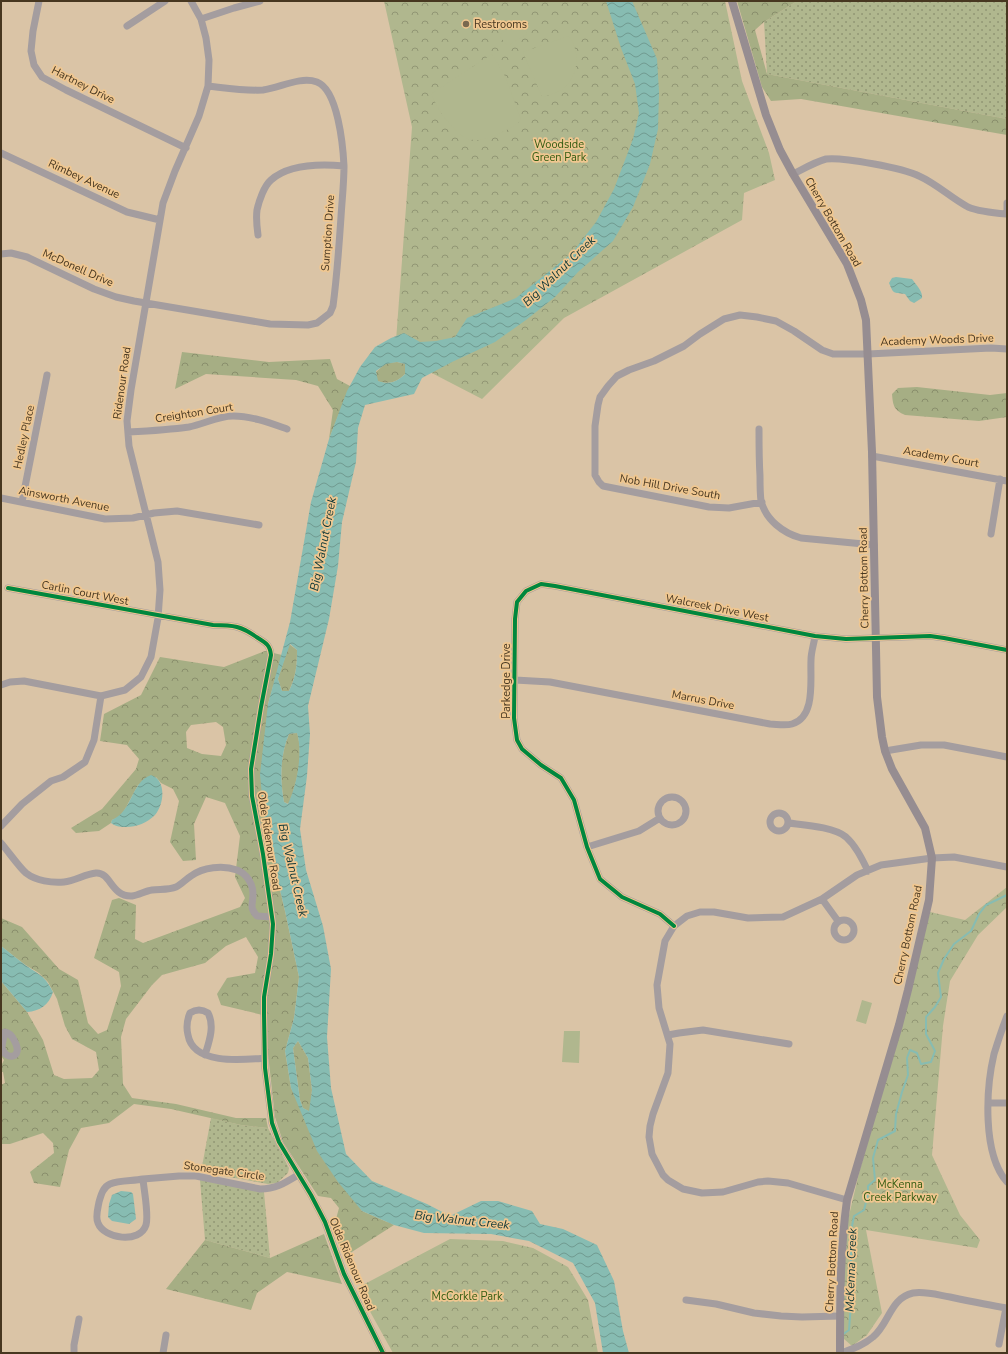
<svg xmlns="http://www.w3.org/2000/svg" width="1008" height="1354" viewBox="0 0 1008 1354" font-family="'Nunito Sans',sans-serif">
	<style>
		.grass { fill: url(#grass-dots) }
		.forest { fill: url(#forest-crowns); fill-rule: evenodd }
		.park { fill: url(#park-crowns) }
		.pitch { fill: #b0b78e }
		.water { fill: url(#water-waves); fill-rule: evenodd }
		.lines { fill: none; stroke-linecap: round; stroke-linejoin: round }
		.stream { stroke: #87bcb2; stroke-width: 2 }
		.minor { stroke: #a49d9f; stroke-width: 7 }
		.major { stroke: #968d91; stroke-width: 8 }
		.cycleway-casing { stroke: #f0c790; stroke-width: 6 }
		.cycleway { stroke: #00873e; stroke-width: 4 }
		.poi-dot { fill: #7a684f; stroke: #f0c790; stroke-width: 1.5 }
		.labels { text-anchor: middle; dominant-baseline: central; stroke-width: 3.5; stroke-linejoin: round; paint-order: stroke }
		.poi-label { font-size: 11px; fill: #473720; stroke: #f0c790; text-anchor: start }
		.street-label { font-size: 11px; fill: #473720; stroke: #f0c790 }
		.park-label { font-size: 11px; fill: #335c12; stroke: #f0c790 }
		.water-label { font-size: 12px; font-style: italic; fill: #0e3838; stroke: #f0c790 }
	</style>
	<defs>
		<pattern id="grass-dots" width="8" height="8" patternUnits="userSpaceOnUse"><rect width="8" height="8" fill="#b0b78e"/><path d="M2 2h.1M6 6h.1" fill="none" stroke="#919674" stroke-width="1.8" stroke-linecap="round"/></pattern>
		<pattern id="forest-crowns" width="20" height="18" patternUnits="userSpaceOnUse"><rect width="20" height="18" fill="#a6ae84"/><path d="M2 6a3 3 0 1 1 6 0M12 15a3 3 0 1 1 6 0" fill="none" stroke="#898e6c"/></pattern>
		<pattern id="park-crowns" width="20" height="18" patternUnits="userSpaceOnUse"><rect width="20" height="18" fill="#b0b78e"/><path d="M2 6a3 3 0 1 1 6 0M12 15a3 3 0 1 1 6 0" fill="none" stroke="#919674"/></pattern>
		<pattern id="water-waves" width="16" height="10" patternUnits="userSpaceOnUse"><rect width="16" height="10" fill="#87bcb2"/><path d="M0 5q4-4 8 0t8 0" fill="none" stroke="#709a90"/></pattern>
	</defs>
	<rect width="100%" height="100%" fill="#dac4a6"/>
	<path class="grass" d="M797,1h210v118l-240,-45 -3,-52z
		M211,1118l30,7 27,3 21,40 -1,5 -11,10 -9,1 -67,-12z
		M200,1180l64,12 6,66 -65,-18z"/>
	<path class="forest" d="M737,1h60l-33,21 -9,8 12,44 240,45v16l-206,-36 -30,2 -9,-14z
		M182,352l87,10 61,-3 7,20 13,7 -21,53 4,-29 -15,-24 -22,-6 -90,-6 -31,15z
		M397,362l8,2v10c-8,8 -16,11 -28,7l-1,-9 10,-9z
		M917,387l73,8 17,-2v24l-28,4 -74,-6c-11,-5 -12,-9 -13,-21l6,-6z
		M289,644l8,6c0,16 -1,26 -8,41h-7l-4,-12z
		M265,651l17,4 -14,49 2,144 15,63 14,66 -5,41 -9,33 6,37 71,123 32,14 -50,32 -11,-27 6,-22 -8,-10 -13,-2 -35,-54 -8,-25 -7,-63 -1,-38 -46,-11 -4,-11 10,-16 28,-5 3,-16 -12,-20 -20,9 -21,17 -43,12 -10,10 -26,34 -5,18 2,47 9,14 44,6 60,14h30l2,10 -27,-3 -70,-16 -37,-5 -25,19 -28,5 -12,22 -9,37 -26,-4 -4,-11 24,-19 -1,-10 -10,-10 -33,11h-9v-59l4,-2 -2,-11h-2v-6l3,-6 -3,-4v-75l26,31 16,28 11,35 10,4 28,-1 7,-8 -3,-18 -24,-13 -7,-13 -8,-27 -9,-17 -9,-9 -15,-9 -23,-18v-28l21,9 37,42 19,11 10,43 10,11 9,-4 14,-44 -2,-14 -25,-14 18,-58 7,-2 17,7 -1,34 8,4 97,-36 5,-9 -10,-21 5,-41 -15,-33 -19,-6 -12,27 2,36 -13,1 -13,-19 9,-41 -6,-12 -12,-6 -5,-6 -18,8 -14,26 -5,6 -7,3 -1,3 -12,8 -23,2 -5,-5 31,-19 34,-40 3,-10 -12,-14 -27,-4 4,-27 37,-19 19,-38 64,10zM216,722l7,5 3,18 -5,11 -19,-2 -15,-6 -1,-16 5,-7z
		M297,733c7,22 0,49 -8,71l-5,-2c-4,-22 -4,-47 5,-68z
		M298,1041l10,17 4,32 -2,22 -7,-4 -3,-8 -7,-52z
		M324,1234l18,50 -55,-12 -30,21 -6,17 -85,-21 39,-49 65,18z"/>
	<path class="park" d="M384,1h341l17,80 27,72 6,27 -31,13 -2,27 -178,98 -82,81 -87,-45 17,-227z
		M1007,887v20l-29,28 -28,46 -7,45 -11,129 28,60 20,25 -3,8 -111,-18 16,83 -15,22 -15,11 -8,-7v-61l3,-54 12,-51 45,-159 26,-102 35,8z
		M450,1239l53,2 30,7 35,19 20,33 10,53h-205l-36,-65z"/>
	<path class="pitch" d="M520,22l7,12 -20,12 -8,-11z
		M569,36c11,15 10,38 -4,51 -7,6 -15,8 -23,10l-19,-45z
		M492,54l14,24 15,42c-6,7 -15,10 -23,14 -9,4 -20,8 -30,5 -4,-1 -7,-4 -10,-7 -14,-13 -18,-20 -27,-38z
		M862,1000l10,3 -6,21 -10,-3z
		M564,1031h16l-1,32 -17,-1z"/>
	<path class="water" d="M606,1h26l25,58 2,33 -1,37 -8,35 -17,43 -20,34 -35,31 -23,25 -29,23 -31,22 -43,20 -30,16 -8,16 -49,11 -7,23 -2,34 -14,60 -4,44 -9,53 -21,87 2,28 -3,42 -7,53 6,41 17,56 8,43 -4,68 4,51 15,66 26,27 55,23 23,12 31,-15h17l34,10 8,13 23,5 34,16 17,36 9,50 6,22h-26l-8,-50 -22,-40 -44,-22 -38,-7 -67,-1 -30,-8 -32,-14 -24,-29 -21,-31 -26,-63 -6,-37 9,-33 5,-41 -14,-66 -15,-63 -7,-41 -3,-33 8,-70 22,-82 21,-120 18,-63 18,-48 13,-24 15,-20 16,-9 13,-5 16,9 16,-1 19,-4 12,-19 49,-20 56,-45 24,-31 18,-33 19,-50 6,-26 -4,-29 -14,-36zM397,362l8,2v10c-8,8 -16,11 -27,7l-2,-10 10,-7zM290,644l7,6c0,15 -1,27 -8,41h-7l-4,-12zM297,733c6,20 0,52 -9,71l-4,-2c-4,-22 -4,-47 5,-68zM298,1041l10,17 4,32 -3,21 -6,-3 -3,-8 -7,-52z
		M896,277l16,2c4,6 11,12 10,19l-8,5 -4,-2 -5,-7c-12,-2 -11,1 -16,-11l3,-5z
		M151,775c16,5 13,30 4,40 -8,8 -18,12 -29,12 -5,0 -10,0 -15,-4l1,-3c21,-9 18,-37 39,-45z
		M1,946c8,6 15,12 23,18 15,11 20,10 29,28 -4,13 -13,19 -26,20l-26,-31z
		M121,1191l10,1 2,2 3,25 -7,5 -17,-3 -4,-4 1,-13 3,-9z"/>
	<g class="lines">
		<path class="stream" d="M842,1335l7,-5 2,-27v-72l3,-15 10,-6 4,-16v-8l7,-6 -2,-22 5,-18 17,-9 1,-17 6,-22 6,-17 -1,-17 3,-8 7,3 4,11 10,-2 4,-11 -9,-17v-17l9,-10 6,-10 -3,-24 6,-14 10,-15 17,-13 8,-17 7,-9 21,-10"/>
		<path class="minor" d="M39,1l-6,30 -2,20 3,14 8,12 24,13 120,58
			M201,19l33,-11 26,-7
			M127,26l38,-25
			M1,153l126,59 33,8
			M793,174c10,-5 22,-12 33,-15 17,-2 77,9 93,17 18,8 32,22 49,31 12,5 26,6 39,7
			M1007,203v10
			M258,235c-1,-7 -2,-17 -1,-25 2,-9 7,-24 14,-30 18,-16 51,-16 73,-14
			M1,254l10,-1 16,4 67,32 22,8 18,4 136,23 38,1 9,-2 13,-10 3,-7c4,-30 6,-59 8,-89 1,-17 3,-34 3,-51 -1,-20 -6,-76 -27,-84 -17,-6 -37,6 -54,8 -18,1 -37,-2 -55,-4
			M759,429c0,15 0,31 1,47 0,8 0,17 1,25 5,19 22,32 40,37l73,7
			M128,432c20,-1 40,-2 61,-5 15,-3 29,-11 44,-11 19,0 37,7 54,13
			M872,456l135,25
			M1,498l104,21 28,-1 21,-5 23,-2 82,14
			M22,502l25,-127
			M762,502l-33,6 -20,-1 -106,-21 -4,-4 -4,-7v-49l3,-21 2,-8 8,-11 9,-10 12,-6 25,-9 30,-15 16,-12 24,-15 16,-4 17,2 19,4 18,10 28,19 11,4h35l123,-6 16,1
			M991,534l9,-55
			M8,588l205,37c21,0 28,1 45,13 8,5 12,7 13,17l-10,52 -10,62 1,27 11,58 10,70 -2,30 -7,43v17l1,54 7,55 7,19 32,53 14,27 19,52 39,79
			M515,680l35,2 220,42c6,0 15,2 22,0 24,-7 18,-44 19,-64 0,-8 3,-16 4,-24
			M1,685l9,-3 14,-1 77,15 24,-6 16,-13 10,-20 7,-39 2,-28 -2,-28 -29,-116 -2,-25 4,-31 32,-187 12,-32 24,-55 9,-30 1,-26 -3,-22 -5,-19 -10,-18
			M885,751l36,-6h23l63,12
			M658 811a14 14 0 1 1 28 0a14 14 0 1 1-28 0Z
			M770 822a9 9 0 1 1 18 0a9 9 0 1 1-18 0Z
			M789,823c15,2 45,4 57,14 10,9 16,22 22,34
			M1,826l21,-22 29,-23 12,-4 22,-15 9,-22 7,-44
			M1,843c7,8 18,24 25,30 10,8 26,10 38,9 11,-1 21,-8 32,-9 15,-1 15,24 36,23 7,-1 13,-5 20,-6 8,-1 17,0 24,-3 5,-2 10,-8 15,-11 12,-9 32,-11 46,-6 10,4 16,14 16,24 0,11 -4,13 4,22l15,1
			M587,847l52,-16 21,-13
			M822,899l16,22
			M834 930a10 10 0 1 1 20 0a10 10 0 1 1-20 0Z
			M674,926l-14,-12 -38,-17 -22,-18 -13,-32 -13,-47 -13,-22 -20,-13 -19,-16 -5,-9 -3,-22 1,-99 2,-17 9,-11 15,-7 14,2 260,50 31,3 84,-3 14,2 63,12
			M1007,1016c-5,13 -9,25 -13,38 -8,34 -12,100 13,128
			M5,1032c5,1 7,4 9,8 11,19 -9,21 -12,8 0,-5 2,-11 3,-16z
			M668,1035l11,-2 24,-3 86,14
			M205,1055c4,-13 10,-29 3,-42 -6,-4 -12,-4 -18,0 -3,7 -4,14 -2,22 5,30 54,25 77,23
			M988,1103h19
			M143,1179c1,12 6,36 3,46 -6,19 -42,14 -48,-2 -3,-6 0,-15 1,-21 2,-7 4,-15 11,-18 9,-4 23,-3 33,-5z
			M143,1179l36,-3h17l64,13c16,0 25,-6 38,-14
			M847,1200l-59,-17 -20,-2 -10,1 -35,10 -21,1 -19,-4 -15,-9 -5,-5 -11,-21 -3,-17 1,-11 3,-12 15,-41 2,-29 -11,-36 -2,-23 8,-44 9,-15 13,-10 13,-4h14l34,6 35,-1 39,-18 35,-24 24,-10 51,-7 22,-1 53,10
			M686,1300l30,4 38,9 27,3 21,1 38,-1
			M999,1344l7,-36
			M74,1353v-8l5,-26
			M163,1353l3,-18
			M841,1353c11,-4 23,-8 32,-16 16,-13 17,-39 40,-44 12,-2 25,2 37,4 19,4 38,8 57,11"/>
		<path class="major" d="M732,1l34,114 14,35 13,24 54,90 14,36 5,20 6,132 5,245 5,40 3,14 7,18 33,59 7,30 -3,42 -21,90 -9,35 -52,175c-7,51 -7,102 -7,153"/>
		<defs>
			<path id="cycleway" d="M8,588l205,37c21,0 28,1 45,13 8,5 12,7 13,17l-10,52 -10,62 1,27 11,58 10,70 -2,30 -7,43v17l1,54 7,55 7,19 32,53 14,27 19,52 39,79
				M674,926l-14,-12 -38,-17 -22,-18 -13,-32 -13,-47 -13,-22 -20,-13 -19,-16 -5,-9 -3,-22 1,-99 2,-17 9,-11 15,-7 14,2 260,50 31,3 84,-3 14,2 63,12"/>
		</defs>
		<use href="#cycleway" class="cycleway-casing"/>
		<use href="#cycleway" class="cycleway"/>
	</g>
	<circle class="poi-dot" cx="466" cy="24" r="4"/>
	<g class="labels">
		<g class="poi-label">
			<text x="474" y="24">Restrooms</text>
		</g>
		<g class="street-label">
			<text transform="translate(83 85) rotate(27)">Hartney Drive</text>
			<text transform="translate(84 179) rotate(25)">Rimbey Avenue</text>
			<text transform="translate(833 222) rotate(60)">Cherry Bottom Road</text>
			<text transform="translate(328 233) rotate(-86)">Sumption Drive</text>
			<text transform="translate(78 268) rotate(24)">McDonell Drive</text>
			<text transform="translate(937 340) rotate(-2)">Academy Woods Drive</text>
			<text transform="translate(122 383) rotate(-82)">Ridenour Road</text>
			<text transform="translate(194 413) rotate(-9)">Creighton Court</text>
			<text transform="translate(24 437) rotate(-78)">Hedley Place</text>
			<text transform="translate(941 457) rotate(10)">Academy Court</text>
			<text transform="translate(670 487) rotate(10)">Nob Hill Drive South</text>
			<text transform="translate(64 499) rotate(11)">Ainsworth Avenue</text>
			<text transform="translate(864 578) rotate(-91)">Cherry Bottom Road</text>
			<text transform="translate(85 593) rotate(11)">Carlin Court West</text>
			<text transform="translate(717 608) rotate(11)">Walcreek Drive West</text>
			<text transform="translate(506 681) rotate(-90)">Parkedge Drive</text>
			<text transform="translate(703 700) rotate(11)">Marrus Drive</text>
			<text transform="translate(269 841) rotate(81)">Olde Ridenour Road</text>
			<text transform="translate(908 935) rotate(-78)">Cherry Bottom Road</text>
			<text transform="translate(224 1171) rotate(8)">Stonegate Circle</text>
			<text transform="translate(832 1262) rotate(-87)">Cherry Bottom Road</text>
			<text transform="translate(352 1264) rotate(67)">Olde Ridenour Road</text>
		</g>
		<g class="park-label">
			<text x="559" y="144">Woodside<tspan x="559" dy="13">Green Park</tspan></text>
			<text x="900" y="1184">McKenna<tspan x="900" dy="13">Creek Parkway</tspan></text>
			<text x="467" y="1296">McCorkle Park</text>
		</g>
		<g class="water-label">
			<text transform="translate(559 271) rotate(-44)">Big Walnut Creek</text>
			<text transform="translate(323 544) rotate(-79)">Big Walnut Creek</text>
			<text transform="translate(293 870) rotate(77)">Big Walnut Creek</text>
			<text transform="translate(462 1220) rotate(6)">Big Walnut Creek</text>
			<text transform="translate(851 1270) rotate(-88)">McKenna Creek</text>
		</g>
	</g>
	<rect width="1008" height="1354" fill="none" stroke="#473720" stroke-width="4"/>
</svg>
